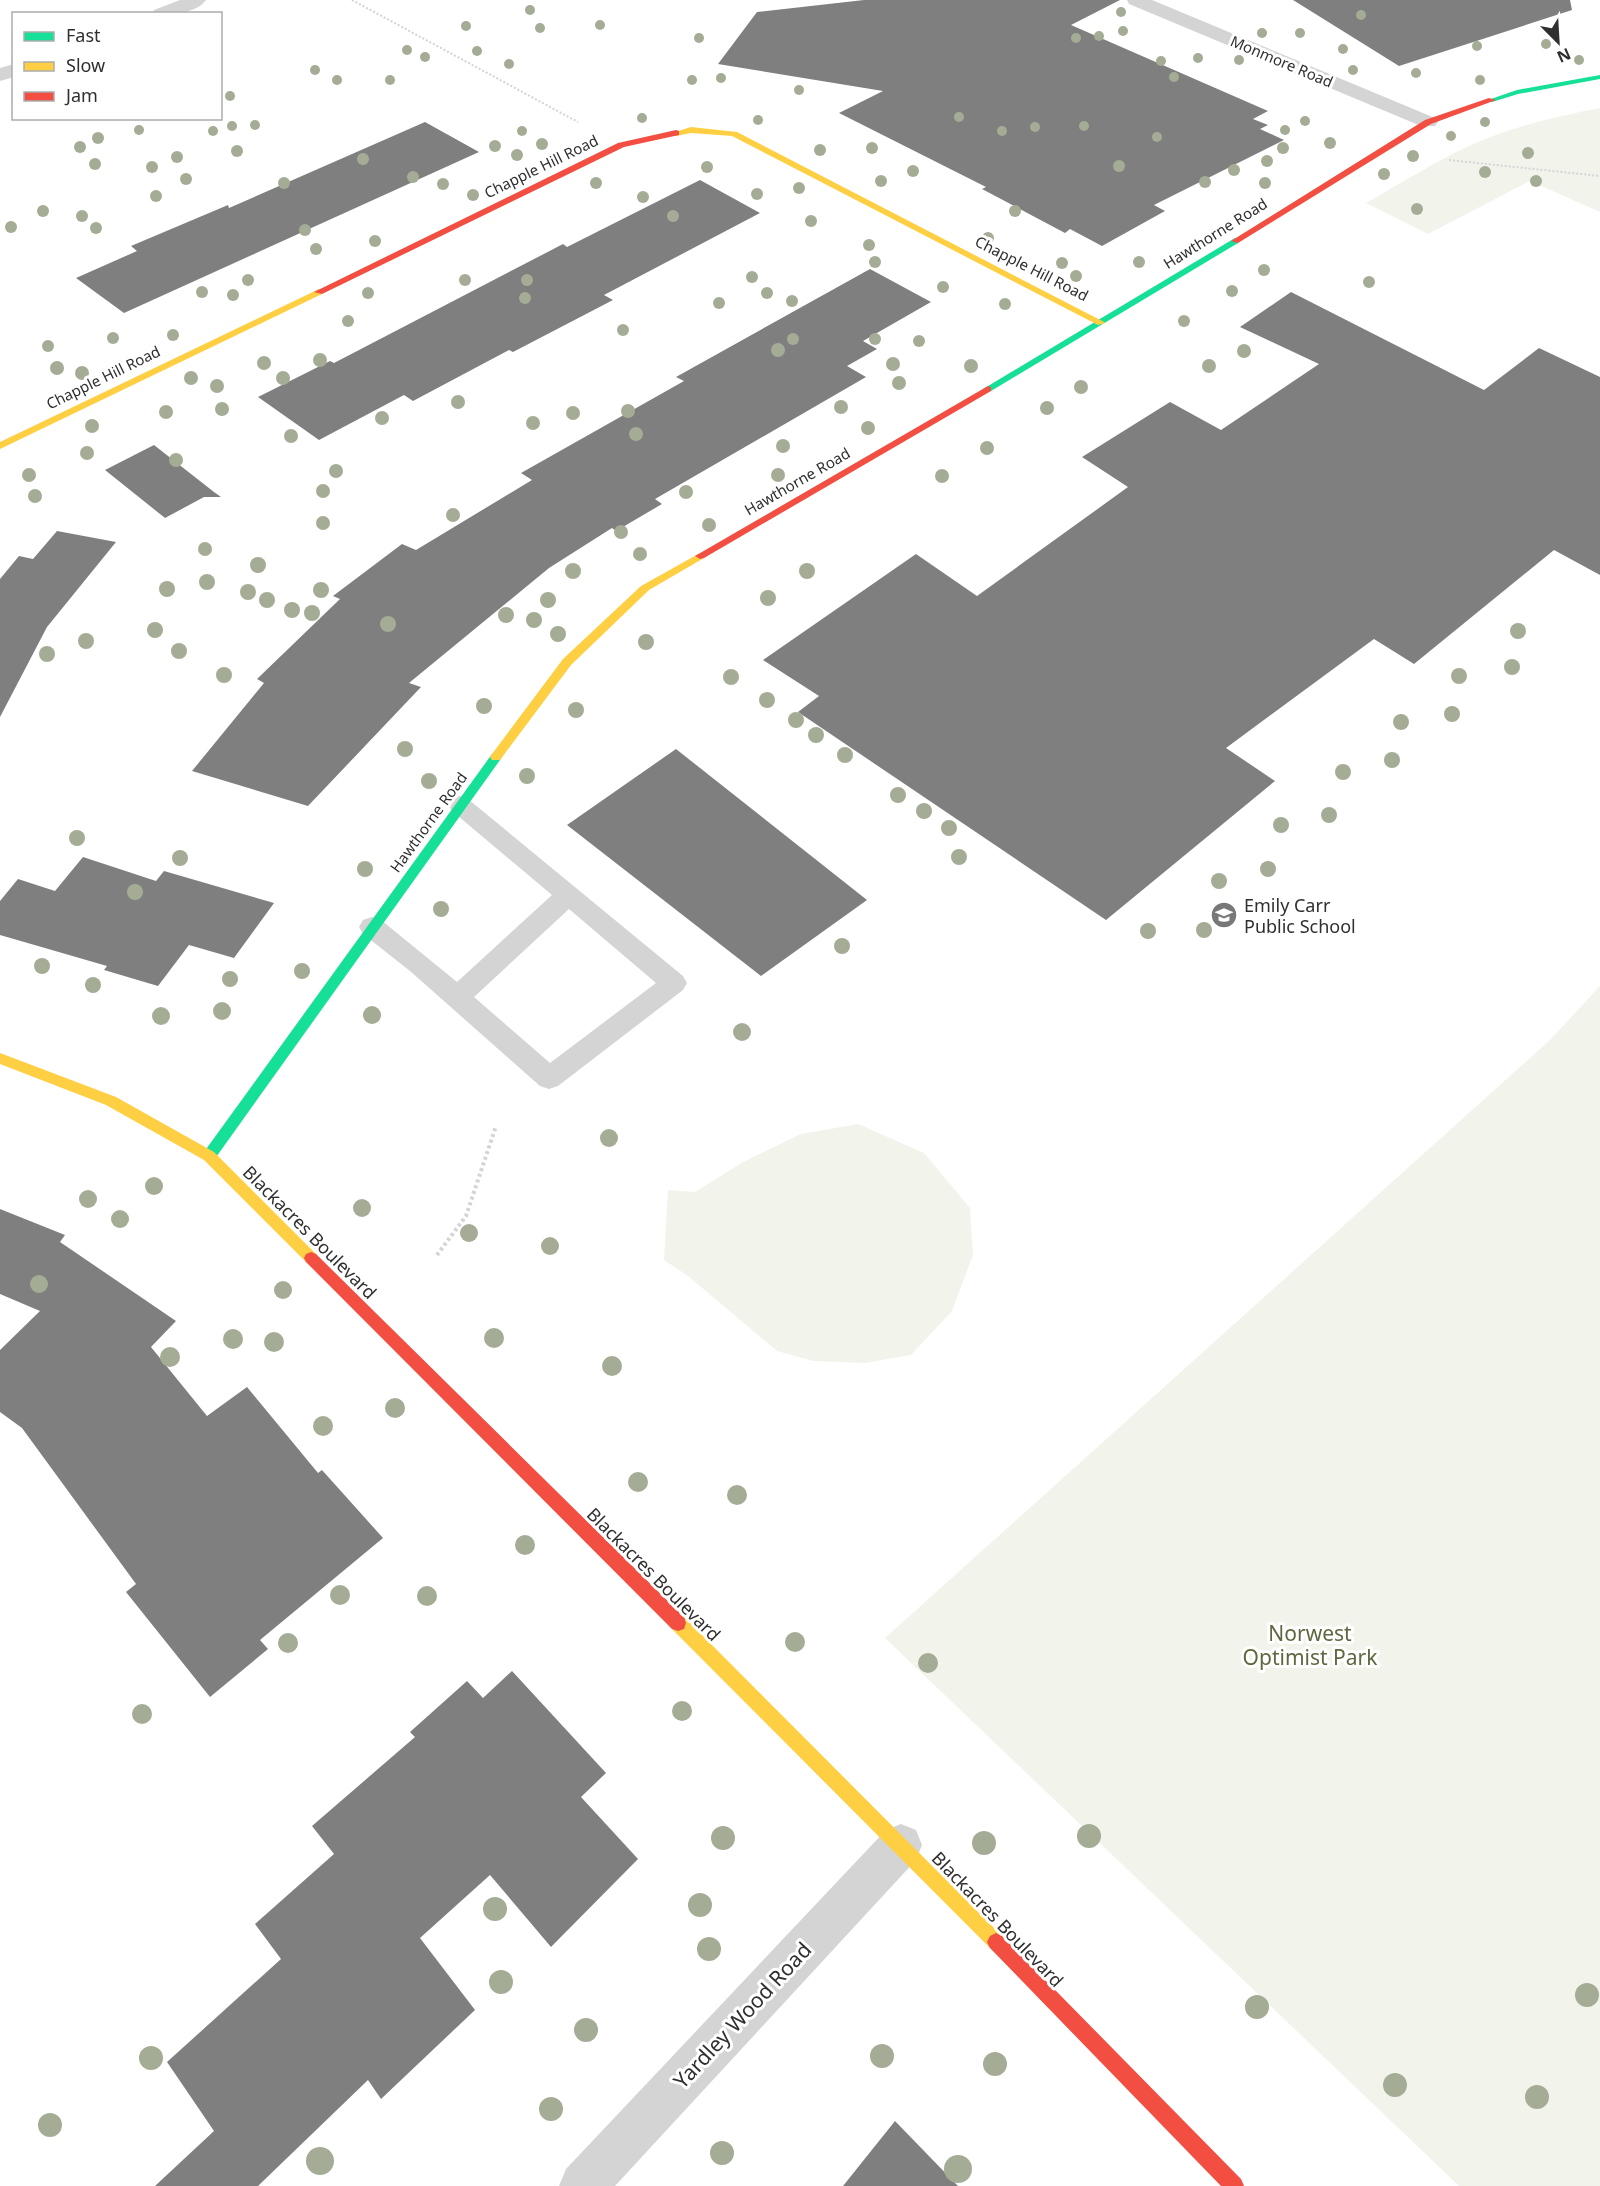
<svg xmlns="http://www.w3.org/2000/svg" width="1600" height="2186" viewBox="0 0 1600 2186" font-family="'Noto Sans',sans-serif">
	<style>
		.green { fill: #f2f4ec }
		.building { fill: #7f7f7f }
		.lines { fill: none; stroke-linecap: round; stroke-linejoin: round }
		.path-far1 { stroke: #d4d4d4; stroke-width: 2; stroke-dasharray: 2 2; stroke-linecap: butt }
		.path { stroke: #d4d4d4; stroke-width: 4; stroke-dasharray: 3 3; stroke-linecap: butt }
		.lane { fill: #d4d4d4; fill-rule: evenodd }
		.street { fill: #d4d4d4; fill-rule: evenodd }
		.fast { fill: #16e098; fill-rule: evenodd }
		.slow { fill: #ffcf43; fill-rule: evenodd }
		.jam { fill: #f24e42; fill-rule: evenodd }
		.tree { fill: #a5ac95 }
		.labels { text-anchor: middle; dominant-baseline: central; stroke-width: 6; stroke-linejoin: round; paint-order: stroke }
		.far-street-label { font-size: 15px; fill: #2f2f2f; stroke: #fff }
		.poi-label { font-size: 18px; fill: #2f2f2f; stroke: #fff; text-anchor: start }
		.street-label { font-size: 18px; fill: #2f2f2f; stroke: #fff }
		.near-park-label { font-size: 21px; fill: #5c683e; stroke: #fff }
		.near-street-label { font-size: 21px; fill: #2f2f2f; stroke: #fff }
	</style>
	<rect width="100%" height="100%" fill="#fff"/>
	<path class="green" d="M1600,108v104l-70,-31 -102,53 -62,-31c41,-23 83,-51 127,-67 35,-13 71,-21 107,-28z
		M1600,986v1200h-141l-574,-548 665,-598z
		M858,1124l66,29 46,55 3,47 -21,56 -41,44 -46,8 -52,-2 -36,-10 -89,-75 -24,-16 4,-70 27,2 48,-30 58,-28z"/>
	<path class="building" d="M864,0h256l-49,25 197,86 -15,8 15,6 -8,4 24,11 -130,65 11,6 -63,35 -32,-17 -5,4 -83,-44 4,-2 -147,-74 44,-22 -165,-27 39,-52z
		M1293,0h277l2,10 -173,56z
		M425,122l54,30 -355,161 -48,-35 61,-27 -6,-5 97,-41 1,3z
		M700,180l60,33 -156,82 9,5 -100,52 -4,-2 -96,51 -9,-6 -85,45 -61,-43 72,-36 4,2 229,-119 4,3z
		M870,269l61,33 -68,39 14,8 -30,17 19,11 -211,122 7,5 -46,27 -4,-3 -63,40 -140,115 12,4 -113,119 -116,-35 72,-88 -7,-4 83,-80 -7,-3 69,-52 14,6 116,-70 -11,-7 163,-92 -8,-4z
		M1291,292l193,98 55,-42 61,29v198l-46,-25 -140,114 -40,-25 -148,109 49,33 -169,139 -308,-208 21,-16 -56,-36 153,-106 61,42 151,-109 -46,-30 88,-55 51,28 98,-66 -79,-37z
		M154,445l60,47 7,5h-17l-39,21 -60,-48z
		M57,531l59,11 -69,85 -47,90v-138l19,-23 14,3z
		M676,749l191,151 -106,76 -194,-151z
		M83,857l73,24 8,-10 110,32 -40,55 -45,-13 -31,41 -54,-16 3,-4 -107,-31v-34l18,-22 37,12z
		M0,1209l65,26 -5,7 116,79 -25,26 56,69 40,-29 71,86 4,-3 61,68 -123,102 8,9 -58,48 -84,-105 10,-8 -114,-156 -22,-16v-62l40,-39 -40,-17z
		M512,1671l94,102 -25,24 57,62 -87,88 -61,-72 -70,63 55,72 -94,89 -13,-19 -110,106h-103l59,-55 -47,-69 114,-103 -26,-35 79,-70 -22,-28 103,-89 -5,-5 57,-51 16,17z
		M895,2121l63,65h-115z"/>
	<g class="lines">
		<path class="path-far1" d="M352,0l226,122
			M1449,160l151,16"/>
		<path class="path" d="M437,1255l29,-39 30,-90"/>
		<path class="lane" d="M460,796l8,3 215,177 4,7 -4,7 -125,96 -9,3 -9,-3 -130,-115 -47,-37 -4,-7 4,-7 9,-3 9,3 76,62 95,-87 -100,-84 -4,-6 4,-6zM569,909l87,74 -106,80 -76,-66z"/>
		<path class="street" d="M180,0h26c-11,15 -37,14 -54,14l2,-4z
			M1127,0h25l283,118 3,4 -3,4h-14l-292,-122z
			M14,64v13l-14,4v-13z
			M901,1824l15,6 6,15 -6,15 -301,326h-56l7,-17 320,-339z"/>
		<path class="fast" d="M1600,75v4l-82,15 -26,8 -4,-2 29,-10z
			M1235,238l4,3 -1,2 -247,148 -8,-2z
			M496,753l6,4 -2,3 -286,400h-10l-2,-4 2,-4 288,-398z"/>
		<path class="slow" d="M691,127l46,5 369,191 -8,2 -366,-189 -41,-3 -15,3 -4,-3z
			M319,289l3,1v4l-322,155v-7z
			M700,553l4,1v4l-55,32 -78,75 -71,95h-8l-2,-3 2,-3 71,-95 78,-73z
			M0,1053l116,44 98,55 102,102 2,4 -2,4 -5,2 -5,-2 -102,-102 -98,-55 -106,-41z
			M678,1615l6,2 318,319 3,6 -3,6 -6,3 -6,-3 -318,-319 -2,-6 2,-6z"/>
		<path class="jam" d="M1489,98l7,2 -65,24 -193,119 -7,-2 194,-121z
			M676,130l3,1v4l-55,12 -302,147 -8,-2 304,-149z
			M988,386l3,1v4l-287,167 -4,1 -5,-3z
			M311,1252l5,2 368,363 2,6 -2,6 -6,2 -6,-2 -366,-367 -2,-4 2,-4z
			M996,1933l6,3 239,243 3,7h-23l-231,-238 -3,-6 3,-6z"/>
	</g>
	<g class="tree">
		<circle cx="530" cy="10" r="5"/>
		<circle cx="1121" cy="12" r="5"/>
		<circle cx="1361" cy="15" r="5"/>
		<circle cx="600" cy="25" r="5"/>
		<circle cx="466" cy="26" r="5"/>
		<circle cx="540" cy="28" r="5"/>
		<circle cx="1123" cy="31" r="5"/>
		<circle cx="1262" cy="33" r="5"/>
		<circle cx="1300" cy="33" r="5"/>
		<circle cx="1099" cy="36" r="5"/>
		<circle cx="699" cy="38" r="5"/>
		<circle cx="1076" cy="38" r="5"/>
		<circle cx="1546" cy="44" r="5"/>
		<circle cx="1477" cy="46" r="5"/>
		<circle cx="1343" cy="49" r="5"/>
		<circle cx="407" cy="50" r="5"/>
		<circle cx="477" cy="51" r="5"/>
		<circle cx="425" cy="57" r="5"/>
		<circle cx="1198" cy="58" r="5"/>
		<circle cx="1239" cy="60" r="5"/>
		<circle cx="1579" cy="60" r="5"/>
		<circle cx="1161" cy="61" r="5"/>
		<circle cx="509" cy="64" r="5"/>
		<circle cx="315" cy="70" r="5"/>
		<circle cx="1353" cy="70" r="5"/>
		<circle cx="1416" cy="73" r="5"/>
		<circle cx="1174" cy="77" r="5"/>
		<circle cx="721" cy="78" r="5"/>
		<circle cx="337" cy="80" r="5"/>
		<circle cx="390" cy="80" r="5"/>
		<circle cx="692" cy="80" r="5"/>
		<circle cx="1480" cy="80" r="5"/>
		<circle cx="799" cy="90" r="5"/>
		<circle cx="230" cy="96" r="5"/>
		<circle cx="959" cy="117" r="5"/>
		<circle cx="642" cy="118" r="5"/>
		<circle cx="758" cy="120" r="5"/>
		<circle cx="1305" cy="121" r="5"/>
		<circle cx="1485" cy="122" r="5"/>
		<circle cx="255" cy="125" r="5"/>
		<circle cx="232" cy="126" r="5"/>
		<circle cx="1084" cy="126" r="5"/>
		<circle cx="1035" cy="127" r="5"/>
		<circle cx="139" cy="130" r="5"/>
		<circle cx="1285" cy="130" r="5"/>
		<circle cx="213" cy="131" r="5"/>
		<circle cx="522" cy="131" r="5"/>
		<circle cx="1002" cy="131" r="5"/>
		<circle cx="1451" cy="136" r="5"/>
		<circle cx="1157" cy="137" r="5"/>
		<circle cx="98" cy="138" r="6"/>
		<circle cx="1330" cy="143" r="6"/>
		<circle cx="542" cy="144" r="6"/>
		<circle cx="495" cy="146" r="6"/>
		<circle cx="80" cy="147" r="6"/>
		<circle cx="872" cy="148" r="6"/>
		<circle cx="1283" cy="148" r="6"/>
		<circle cx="820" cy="150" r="6"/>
		<circle cx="237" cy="151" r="6"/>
		<circle cx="1528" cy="153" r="6"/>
		<circle cx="517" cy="155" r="6"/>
		<circle cx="1413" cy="156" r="6"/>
		<circle cx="177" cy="157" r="6"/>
		<circle cx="363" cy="159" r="6"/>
		<circle cx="1267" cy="161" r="6"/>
		<circle cx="95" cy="164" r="6"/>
		<circle cx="1119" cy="166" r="6"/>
		<circle cx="152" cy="167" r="6"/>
		<circle cx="707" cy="167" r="6"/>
		<circle cx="1234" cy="170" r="6"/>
		<circle cx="913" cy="171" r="6"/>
		<circle cx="1485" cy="172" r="6"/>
		<circle cx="1384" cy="174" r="6"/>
		<circle cx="413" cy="177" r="6"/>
		<circle cx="186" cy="179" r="6"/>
		<circle cx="881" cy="181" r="6"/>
		<circle cx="1536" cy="181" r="6"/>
		<circle cx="1205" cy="182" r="6"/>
		<circle cx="284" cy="183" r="6"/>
		<circle cx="596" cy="183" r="6"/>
		<circle cx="1265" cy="183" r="6"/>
		<circle cx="443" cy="184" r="6"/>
		<circle cx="799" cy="188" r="6"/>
		<circle cx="757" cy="194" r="6"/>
		<circle cx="473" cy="195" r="6"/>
		<circle cx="156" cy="196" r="6"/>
		<circle cx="643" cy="197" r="6"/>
		<circle cx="1417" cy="209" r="6"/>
		<circle cx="43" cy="211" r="6"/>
		<circle cx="1015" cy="211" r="6"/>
		<circle cx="82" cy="216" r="6"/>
		<circle cx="673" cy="216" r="6"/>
		<circle cx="811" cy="221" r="6"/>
		<circle cx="11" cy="227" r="6"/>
		<circle cx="96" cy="228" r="6"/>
		<circle cx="305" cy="230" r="6"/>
		<circle cx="988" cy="238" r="6"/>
		<circle cx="375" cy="241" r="6"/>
		<circle cx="869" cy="245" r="6"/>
		<circle cx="316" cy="249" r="6"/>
		<circle cx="875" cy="262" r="6"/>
		<circle cx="1139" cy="262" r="6"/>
		<circle cx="1062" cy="263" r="6"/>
		<circle cx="1264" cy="270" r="6"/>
		<circle cx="1076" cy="276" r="6"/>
		<circle cx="752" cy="277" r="6"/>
		<circle cx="248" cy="280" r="6"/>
		<circle cx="465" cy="280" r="6"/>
		<circle cx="527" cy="280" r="6"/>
		<circle cx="1369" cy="282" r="6"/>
		<circle cx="943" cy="287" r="6"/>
		<circle cx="1232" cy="291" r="6"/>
		<circle cx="202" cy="292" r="6"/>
		<circle cx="368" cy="293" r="6"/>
		<circle cx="767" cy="293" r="6"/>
		<circle cx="233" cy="295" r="6"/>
		<circle cx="525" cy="298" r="6"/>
		<circle cx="792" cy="301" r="6"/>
		<circle cx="719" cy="303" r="6"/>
		<circle cx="1005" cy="304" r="6"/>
		<circle cx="348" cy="321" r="6"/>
		<circle cx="1184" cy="321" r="6"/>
		<circle cx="623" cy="330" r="6"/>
		<circle cx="173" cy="335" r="6"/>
		<circle cx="113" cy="338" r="6"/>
		<circle cx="793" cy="339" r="6"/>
		<circle cx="875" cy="339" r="6"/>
		<circle cx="919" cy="341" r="6"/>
		<circle cx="48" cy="346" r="6"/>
		<circle cx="778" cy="350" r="7"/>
		<circle cx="1244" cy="351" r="7"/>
		<circle cx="320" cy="360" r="7"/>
		<circle cx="264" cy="363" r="7"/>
		<circle cx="893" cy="364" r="7"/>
		<circle cx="971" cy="366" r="7"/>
		<circle cx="1209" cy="366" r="7"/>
		<circle cx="57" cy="368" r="7"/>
		<circle cx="82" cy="373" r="7"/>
		<circle cx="191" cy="378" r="7"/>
		<circle cx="283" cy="378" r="7"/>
		<circle cx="899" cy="383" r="7"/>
		<circle cx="217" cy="386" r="7"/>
		<circle cx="1081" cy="387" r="7"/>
		<circle cx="458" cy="402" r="7"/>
		<circle cx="841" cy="407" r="7"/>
		<circle cx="1047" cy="408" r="7"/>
		<circle cx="222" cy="409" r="7"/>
		<circle cx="628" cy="411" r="7"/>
		<circle cx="166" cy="412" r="7"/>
		<circle cx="573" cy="413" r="7"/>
		<circle cx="382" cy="418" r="7"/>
		<circle cx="533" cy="423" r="7"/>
		<circle cx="92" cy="426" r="7"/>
		<circle cx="868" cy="428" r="7"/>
		<circle cx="636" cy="434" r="7"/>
		<circle cx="291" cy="436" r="7"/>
		<circle cx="783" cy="446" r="7"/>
		<circle cx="987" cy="448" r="7"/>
		<circle cx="87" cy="453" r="7"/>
		<circle cx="176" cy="460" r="7"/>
		<circle cx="336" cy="471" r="7"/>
		<circle cx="29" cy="475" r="7"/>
		<circle cx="778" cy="475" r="7"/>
		<circle cx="942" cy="476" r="7"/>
		<circle cx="323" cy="491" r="7"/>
		<circle cx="686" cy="492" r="7"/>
		<circle cx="35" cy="496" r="7"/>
		<circle cx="453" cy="515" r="7"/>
		<circle cx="323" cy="523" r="7"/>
		<circle cx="709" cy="525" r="7"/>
		<circle cx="621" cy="532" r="7"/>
		<circle cx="205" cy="549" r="7"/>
		<circle cx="640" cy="554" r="7"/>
		<circle cx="258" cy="565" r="8"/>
		<circle cx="573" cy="571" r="8"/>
		<circle cx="807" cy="571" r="8"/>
		<circle cx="207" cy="582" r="8"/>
		<circle cx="167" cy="589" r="8"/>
		<circle cx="321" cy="590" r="8"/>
		<circle cx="248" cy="592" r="8"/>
		<circle cx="768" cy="598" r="8"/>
		<circle cx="267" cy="600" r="8"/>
		<circle cx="548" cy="600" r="8"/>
		<circle cx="292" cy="610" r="8"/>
		<circle cx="312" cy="613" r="8"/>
		<circle cx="506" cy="615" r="8"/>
		<circle cx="534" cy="620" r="8"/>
		<circle cx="388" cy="624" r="8"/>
		<circle cx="155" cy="630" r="8"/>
		<circle cx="1518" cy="631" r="8"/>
		<circle cx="558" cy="634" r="8"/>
		<circle cx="86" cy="641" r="8"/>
		<circle cx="646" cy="642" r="8"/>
		<circle cx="179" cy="651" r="8"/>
		<circle cx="47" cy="654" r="8"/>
		<circle cx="1512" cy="667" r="8"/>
		<circle cx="224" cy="675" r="8"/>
		<circle cx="1459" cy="676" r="8"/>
		<circle cx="731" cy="677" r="8"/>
		<circle cx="767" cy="700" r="8"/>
		<circle cx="484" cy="706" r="8"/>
		<circle cx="576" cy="710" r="8"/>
		<circle cx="1452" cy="714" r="8"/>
		<circle cx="796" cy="720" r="8"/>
		<circle cx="1401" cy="722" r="8"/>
		<circle cx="816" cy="735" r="8"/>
		<circle cx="405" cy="749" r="8"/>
		<circle cx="845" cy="755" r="8"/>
		<circle cx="1392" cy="760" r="8"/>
		<circle cx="1343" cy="772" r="8"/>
		<circle cx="527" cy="776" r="8"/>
		<circle cx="429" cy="781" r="8"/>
		<circle cx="898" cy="795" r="8"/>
		<circle cx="924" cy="811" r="8"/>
		<circle cx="1329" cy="815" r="8"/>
		<circle cx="1281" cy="825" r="8"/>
		<circle cx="949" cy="828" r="8"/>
		<circle cx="77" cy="838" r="8"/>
		<circle cx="959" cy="857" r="8"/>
		<circle cx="180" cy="858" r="8"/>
		<circle cx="365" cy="869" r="8"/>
		<circle cx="1268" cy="869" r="8"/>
		<circle cx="1219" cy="881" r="8"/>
		<circle cx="135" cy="892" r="8"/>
		<circle cx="441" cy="909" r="8"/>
		<circle cx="1204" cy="930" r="8"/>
		<circle cx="1148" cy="931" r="8"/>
		<circle cx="842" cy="946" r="8"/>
		<circle cx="42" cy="966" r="8"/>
		<circle cx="302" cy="971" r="8"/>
		<circle cx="230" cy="979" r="8"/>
		<circle cx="93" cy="985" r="8"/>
		<circle cx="222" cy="1011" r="9"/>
		<circle cx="372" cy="1015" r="9"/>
		<circle cx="161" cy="1016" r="9"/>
		<circle cx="742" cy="1032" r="9"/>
		<circle cx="609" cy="1138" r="9"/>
		<circle cx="154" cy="1186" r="9"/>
		<circle cx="88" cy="1199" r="9"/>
		<circle cx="362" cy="1208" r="9"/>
		<circle cx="120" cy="1219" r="9"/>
		<circle cx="469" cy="1233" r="9"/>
		<circle cx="550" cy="1246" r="9"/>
		<circle cx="39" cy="1284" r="9"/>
		<circle cx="283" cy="1290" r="9"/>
		<circle cx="494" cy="1338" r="10"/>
		<circle cx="233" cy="1339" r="10"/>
		<circle cx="274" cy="1342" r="10"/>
		<circle cx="170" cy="1357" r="10"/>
		<circle cx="612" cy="1366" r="10"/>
		<circle cx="395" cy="1408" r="10"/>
		<circle cx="323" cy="1426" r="10"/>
		<circle cx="638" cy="1482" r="10"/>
		<circle cx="737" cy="1495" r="10"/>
		<circle cx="525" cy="1545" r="10"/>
		<circle cx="340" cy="1595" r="10"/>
		<circle cx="427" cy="1596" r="10"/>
		<circle cx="795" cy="1642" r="10"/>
		<circle cx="288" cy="1643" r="10"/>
		<circle cx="928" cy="1663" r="10"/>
		<circle cx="682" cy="1711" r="10"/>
		<circle cx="142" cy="1714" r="10"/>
		<circle cx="1089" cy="1836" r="12"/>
		<circle cx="723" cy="1838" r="12"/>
		<circle cx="984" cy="1843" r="12"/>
		<circle cx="700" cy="1905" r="12"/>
		<circle cx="495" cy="1909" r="12"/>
		<circle cx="709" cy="1949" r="12"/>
		<circle cx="501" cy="1982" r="12"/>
		<circle cx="1587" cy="1995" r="12"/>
		<circle cx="1257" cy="2007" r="12"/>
		<circle cx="586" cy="2030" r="12"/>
		<circle cx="882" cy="2056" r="12"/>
		<circle cx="151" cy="2058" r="12"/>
		<circle cx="995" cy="2064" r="12"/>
		<circle cx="1395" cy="2085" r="12"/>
		<circle cx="1537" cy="2097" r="12"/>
		<circle cx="551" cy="2109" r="12"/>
		<circle cx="50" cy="2125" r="12"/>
		<circle cx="722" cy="2153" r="12"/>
		<circle cx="320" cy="2161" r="14"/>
		<circle cx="958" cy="2169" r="14"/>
	</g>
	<defs>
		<symbol id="school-disc" viewBox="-11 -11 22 22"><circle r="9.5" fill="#787878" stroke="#fff"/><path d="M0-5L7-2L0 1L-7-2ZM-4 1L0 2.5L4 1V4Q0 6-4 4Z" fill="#fff"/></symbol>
	</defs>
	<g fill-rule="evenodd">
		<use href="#school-disc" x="1209" y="900" width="30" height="30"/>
	</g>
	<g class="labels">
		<g class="far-street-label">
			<text transform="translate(1282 61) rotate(23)">Monmore Road</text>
			<text transform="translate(541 166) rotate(-26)">Chapple Hill Road</text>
			<text transform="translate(1215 233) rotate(-32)">Hawthorne Road</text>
			<text transform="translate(1032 268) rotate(27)">Chapple Hill Road</text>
			<text transform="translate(103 377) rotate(-26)">Chapple Hill Road</text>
			<text transform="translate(797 481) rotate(-30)">Hawthorne Road</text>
			<text transform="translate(428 822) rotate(-54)">Hawthorne Road</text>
		</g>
		<g class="poi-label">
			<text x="1244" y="905">Emily Carr<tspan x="1244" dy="21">Public School</tspan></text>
		</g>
		<g class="street-label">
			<text transform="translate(310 1232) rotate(45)">Blackacres Boulevard</text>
			<text transform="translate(654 1574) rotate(45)">Blackacres Boulevard</text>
			<text transform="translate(998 1919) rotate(46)">Blackacres Boulevard</text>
		</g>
		<g class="near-park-label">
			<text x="1310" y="1633">Norwest<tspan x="1310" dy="24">Optimist Park</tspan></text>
		</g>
		<g class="near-street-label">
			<text transform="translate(742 2015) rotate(-47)">Yardley Wood Road</text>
		</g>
	</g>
	<rect x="12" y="12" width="210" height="108" fill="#ffffff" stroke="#acacac" stroke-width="1.5"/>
	<rect x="24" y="32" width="30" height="9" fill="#16e098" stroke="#acacac" stroke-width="1.5"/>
	<text x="66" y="42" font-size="18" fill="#2f2f2f">Fast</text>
	<rect x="24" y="62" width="30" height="9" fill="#ffcf43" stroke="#acacac" stroke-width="1.5"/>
	<text x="66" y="72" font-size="18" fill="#2f2f2f">Slow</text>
	<rect x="24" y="92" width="30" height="9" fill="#f24e42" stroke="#acacac" stroke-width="1.5"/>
	<text x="66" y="102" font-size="18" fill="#2f2f2f">Jam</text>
	<g transform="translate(1558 42) rotate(156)" stroke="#ffffff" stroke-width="4.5" paint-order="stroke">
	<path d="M0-4.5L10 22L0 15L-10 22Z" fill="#2f2f2f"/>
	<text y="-9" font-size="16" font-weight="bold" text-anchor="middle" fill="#2f2f2f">N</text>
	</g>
</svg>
